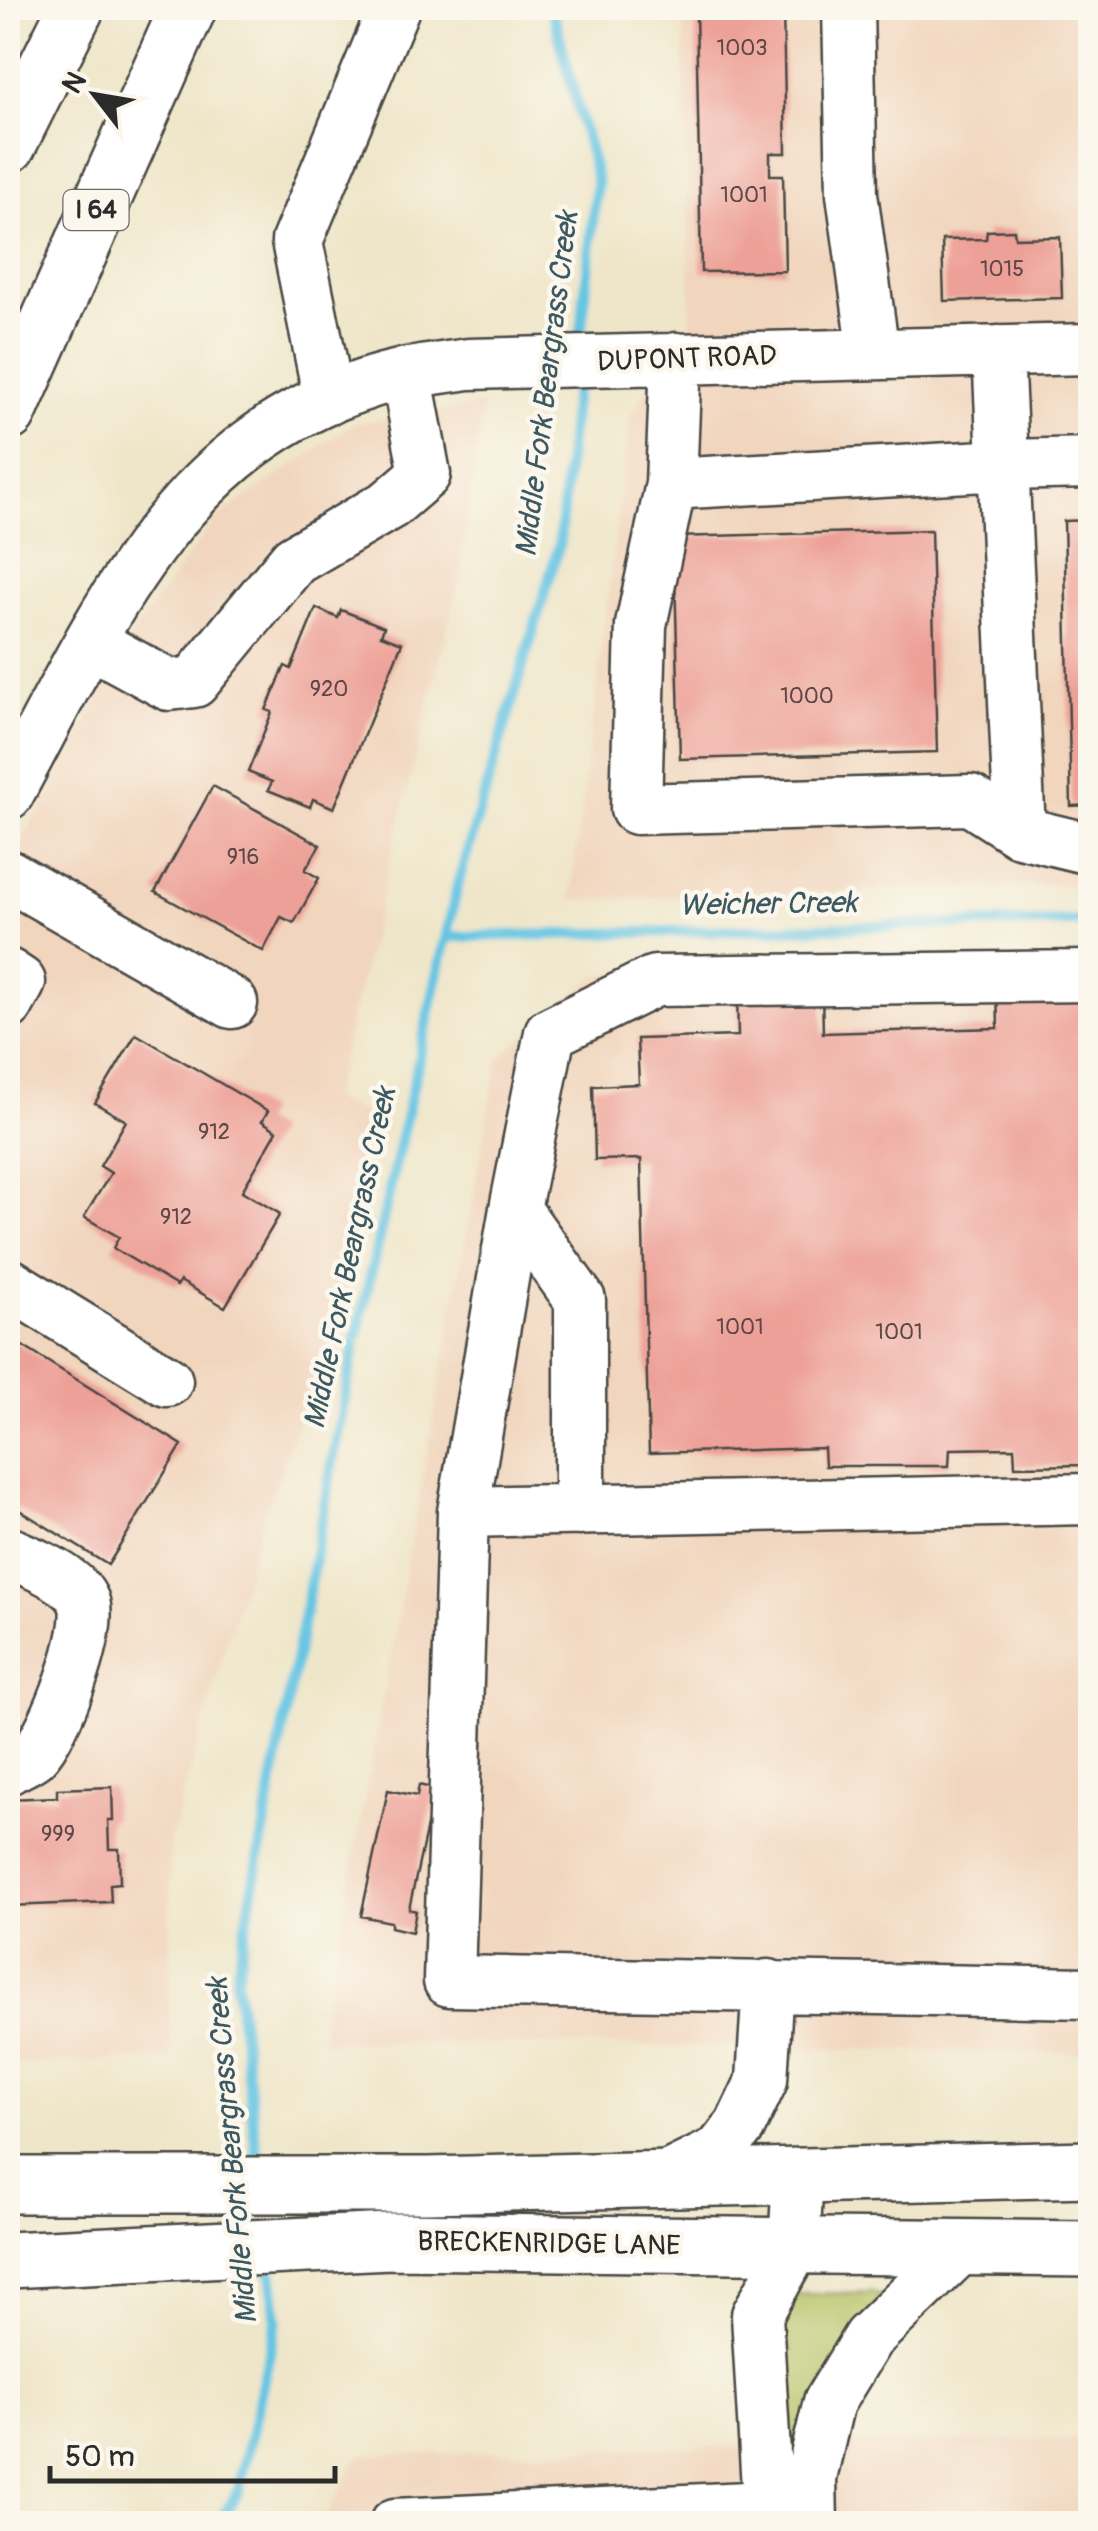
<svg xmlns="http://www.w3.org/2000/svg" width="1098" height="2531" viewBox="0 0 1098 2531" font-family="Pangolin,sans-serif">
	<style>
		.built { fill: #f1d5bd }
		.green { fill: #b4c162; stroke: #707646; stroke-width: 2.5 }
		.lines { fill: none; stroke-linecap: round; stroke-linejoin: round }
		.stream { stroke: #65c5e3; stroke-width: 11 }
		.building { fill: #eda097 }
		.minor-casing { stroke: #484743; stroke-width: 55 }
		.major-casing { stroke: #484743; stroke-width: 60 }
		.highway-casing { stroke: #484743; stroke-width: 60 }
		.minor { stroke: #fff; stroke-width: 50 }
		.major { stroke: #fff; stroke-width: 55 }
		.highway { stroke: #fff; stroke-width: 55 }
		.labels { text-anchor: middle; dominant-baseline: central; stroke-width: 9; stroke-linejoin: round; paint-order: stroke }
		.number-label { font-size: 22px; fill: #5c4846 }
		.shield { fill: #fbf7ec; stroke: #696865; stroke-width: 2.5 }
		.shield-label { font-size: 25px; font-weight: bold; fill: #2b2b2b }
		.street-label { font-size: 28px; fill: #2b2b2b; stroke: #fbf7ec }
		.water-label { font-size: 30px; font-style: italic; fill: #3c5962; stroke: #fbf7ec }
	</style>
	<rect width="100%" height="100%" fill="#fbf7ec"/>
	<filter id="ink" filterUnits="userSpaceOnUse"><feTurbulence type="fractalNoise" baseFrequency=".01" numOctaves="2"/><feDisplacementMap in="SourceGraphic" scale="20" xChannelSelector="R" yChannelSelector="G"/><feConvolveMatrix kernelMatrix="1 2 1 2 8 2 1 2 1" color-interpolation-filters="sRGB"/></filter>
	<filter id="wash" filterUnits="userSpaceOnUse"><feTurbulence type="fractalNoise" baseFrequency=".0048" numOctaves="4" result="noise"/><feDisplacementMap in="SourceGraphic" scale="40" xChannelSelector="R" yChannelSelector="G"/><feGaussianBlur stdDeviation="2.25" result="paint"/><feColorMatrix in="noise" values="0 0 0 0 0 0 0 0 0 0 0 0 0 0 0 0 0 1.4 0 .05"/><feComposite in="paint" operator="in"/></filter>
	<g filter="url(#wash)">
		<rect width="100%" height="100%" fill="#efe6c9"/>
		<path class="built" d="M683,8h407v875l-520,17 60,-483 61,-98z
			M483,405l-24,175 -127,518 40,19 -36,200 -77,213 -89,311v217l-162,6v-1197l127,-237 80,-111 138,-95z
			M1090,957v1096l-769,-12 177,-982 99,-84z
			M1090,2438v85l-768,1 37,-69z"/>
		<path class="green" d="M873,2292l7,4 -85,159 -8,-4 -7,-147 9,-9z"/>
		<g class="lines">
			<path class="stream" d="M552,8l45,173 -18,171
				M446,937l644,-16
				M259,2172l-23,-192 116,-622 106,-475 101,-338 17,-170
				M217,2524l21,-32 39,-172 -7,-60"/>
		</g>
		<g id="blocks">
			<path class="building" d="M696,8h87l3,145h-16v22h13l2,96 -84,1z
				M1014,230l1,8 45,-1 2,61 -118,3 -2,-61 44,-1 1,-8z
				M1090,520v285l-19,1 -7,-285z
				M931,530l6,222 -257,7 -6,-222z
				M316,608l22,10 3,-8 43,17 -3,8 21,8 -68,165 -21,-9 -3,8 -42,-17 4,-8 -24,-10 24,-60 -6,-2 19,-44 6,3z
				M213,786l107,59 -15,25 14,8 -25,45 -13,-6 -18,34 -108,-59z
				M1090,983v482l-75,1 -1,-18 -64,1 -1,17h-124l-1,-18 -175,5 -8,-294 -46,1 -2,-74 46,-2 -2,-45 101,-3 -1,-41 85,-3 1,41 175,-5 -1,-42z
				M136,1034l132,77 -6,10 15,10 -35,60 38,23 -55,93 -45,-26 -3,5 -64,-38 6,-11 -35,-20 27,-44 -11,-7 26,-45 -31,-18z
				M8,1337l174,108 -74,120 -100,-62z
				M419,1785l16,4 -26,120 7,2 -4,21 -21,-5v-5l-30,-6 27,-126 29,6z
				M112,1787l1,33h-5l1,29h10l1,34 -10,1 1,18 -103,4v-107l49,-2v-8z"/>
		</g>
	</g>
	<g filter="url(#ink)">
		<use href="#blocks" fill-opacity="0" stroke="#484743" stroke-width="2.5"/>
		<g class="lines">
			<defs>
				<path id="minor" d="M848,8l4,186 22,160
					M998,351l22,481 70,17
					M676,358l-5,126 332,-19 87,-2
					M329,399l-32,-158 97,-233
					M671,484l-30,141 -5,184 334,-9 50,32
					M90,642l79,43 25,-3 100,-122 96,-56 35,-30 -19,-101
					M8,794c89,-165 163,-346 356,-409 34,-12 69,-16 105,-21l621,-15
					M8,875l224,128
					M8,974l12,8 -12,22
					M1090,976l-435,5 -105,52 -35,176 -52,303 -14,469 641,12
					M515,1209l65,91v210
					M8,1283l159,98
					M463,1512l627,-13
					M8,1552c22,10 66,25 76,50 10,28 -29,132 -50,152 -7,6 -18,10 -26,15
					M663,2179l57,-28 20,-25 22,-46 6,-95
					M395,2524l373,-18
					M777,2524l-9,-18 -11,-191 37,-67 4,-73
					M812,2524l-1,-47 18,-75 39,-64 93,-90"/>
				<path id="major" d="M8,2185h421l661,-16
					M8,2260l381,-19 701,8"/>
				<path id="highway" d="M8,145l68,-137
					M8,413l180,-405"/>
			</defs>
			<use href="#minor" class="minor-casing"/>
			<use href="#major" class="major-casing"/>
			<use href="#highway" class="highway-casing"/>
			<use href="#minor" class="minor"/>
			<use href="#major" class="major"/>
			<use href="#highway" class="highway"/>
		</g>
	</g>
	<g class="labels">
		<g class="number-label">
			<text x="742" y="48">1003</text>
			<text x="744" y="195">1001</text>
			<text x="1002" y="269">1015</text>
			<text x="329" y="689">920</text>
			<text x="807" y="696">1000</text>
			<text x="243" y="857">916</text>
			<text x="214" y="1132">912</text>
			<text x="176" y="1217">912</text>
			<text x="740" y="1327">1001</text>
			<text x="899" y="1332">1001</text>
			<text x="58" y="1834">999</text>
		</g>
		<rect class="shield" x="63.5" y="190" width="65" height="40" rx="8"/>
		<g class="shield-label">
			<text x="96" y="210">I 64</text>
		</g>
		<g class="street-label">
			<text transform="translate(687 359) rotate(-2)">DUPONT ROAD</text>
			<text transform="translate(549 2244) rotate(1)">BRECKENRIDGE LANE</text>
		</g>
		<g class="water-label">
			<text transform="translate(547 384) rotate(-83)">Middle Fork Beargrass Creek</text>
			<text transform="translate(768 904) rotate(-1)">Weicher Creek</text>
			<text transform="translate(350 1258) rotate(-78)">Middle Fork Beargrass Creek</text>
			<text transform="translate(232 2151) rotate(-95)">Middle Fork Beargrass Creek</text>
		</g>
	</g>
	<rect width="1098" height="2531" fill="none" stroke="#fbf7ec" stroke-width="40"/>
	<g transform="translate(95 95) rotate(301)" stroke="#fbf7ec" stroke-width="8" paint-order="stroke">
	<path d="M0-8L18 38L0 25L-18 38Z" fill="#2b2b2b"/>
	<text y="-15" font-size="28" font-weight="bold" text-anchor="middle" fill="#2b2b2b">N</text>
	</g>
	<path d="M50 2466v15h285v-15" fill="none" stroke="#2b2b2b" stroke-width="5"/>
	<text x="65" y="2466" font-size="30" fill="#2b2b2b" stroke="#fbf7ec" stroke-width="8" paint-order="stroke">50 m</text>
</svg>
